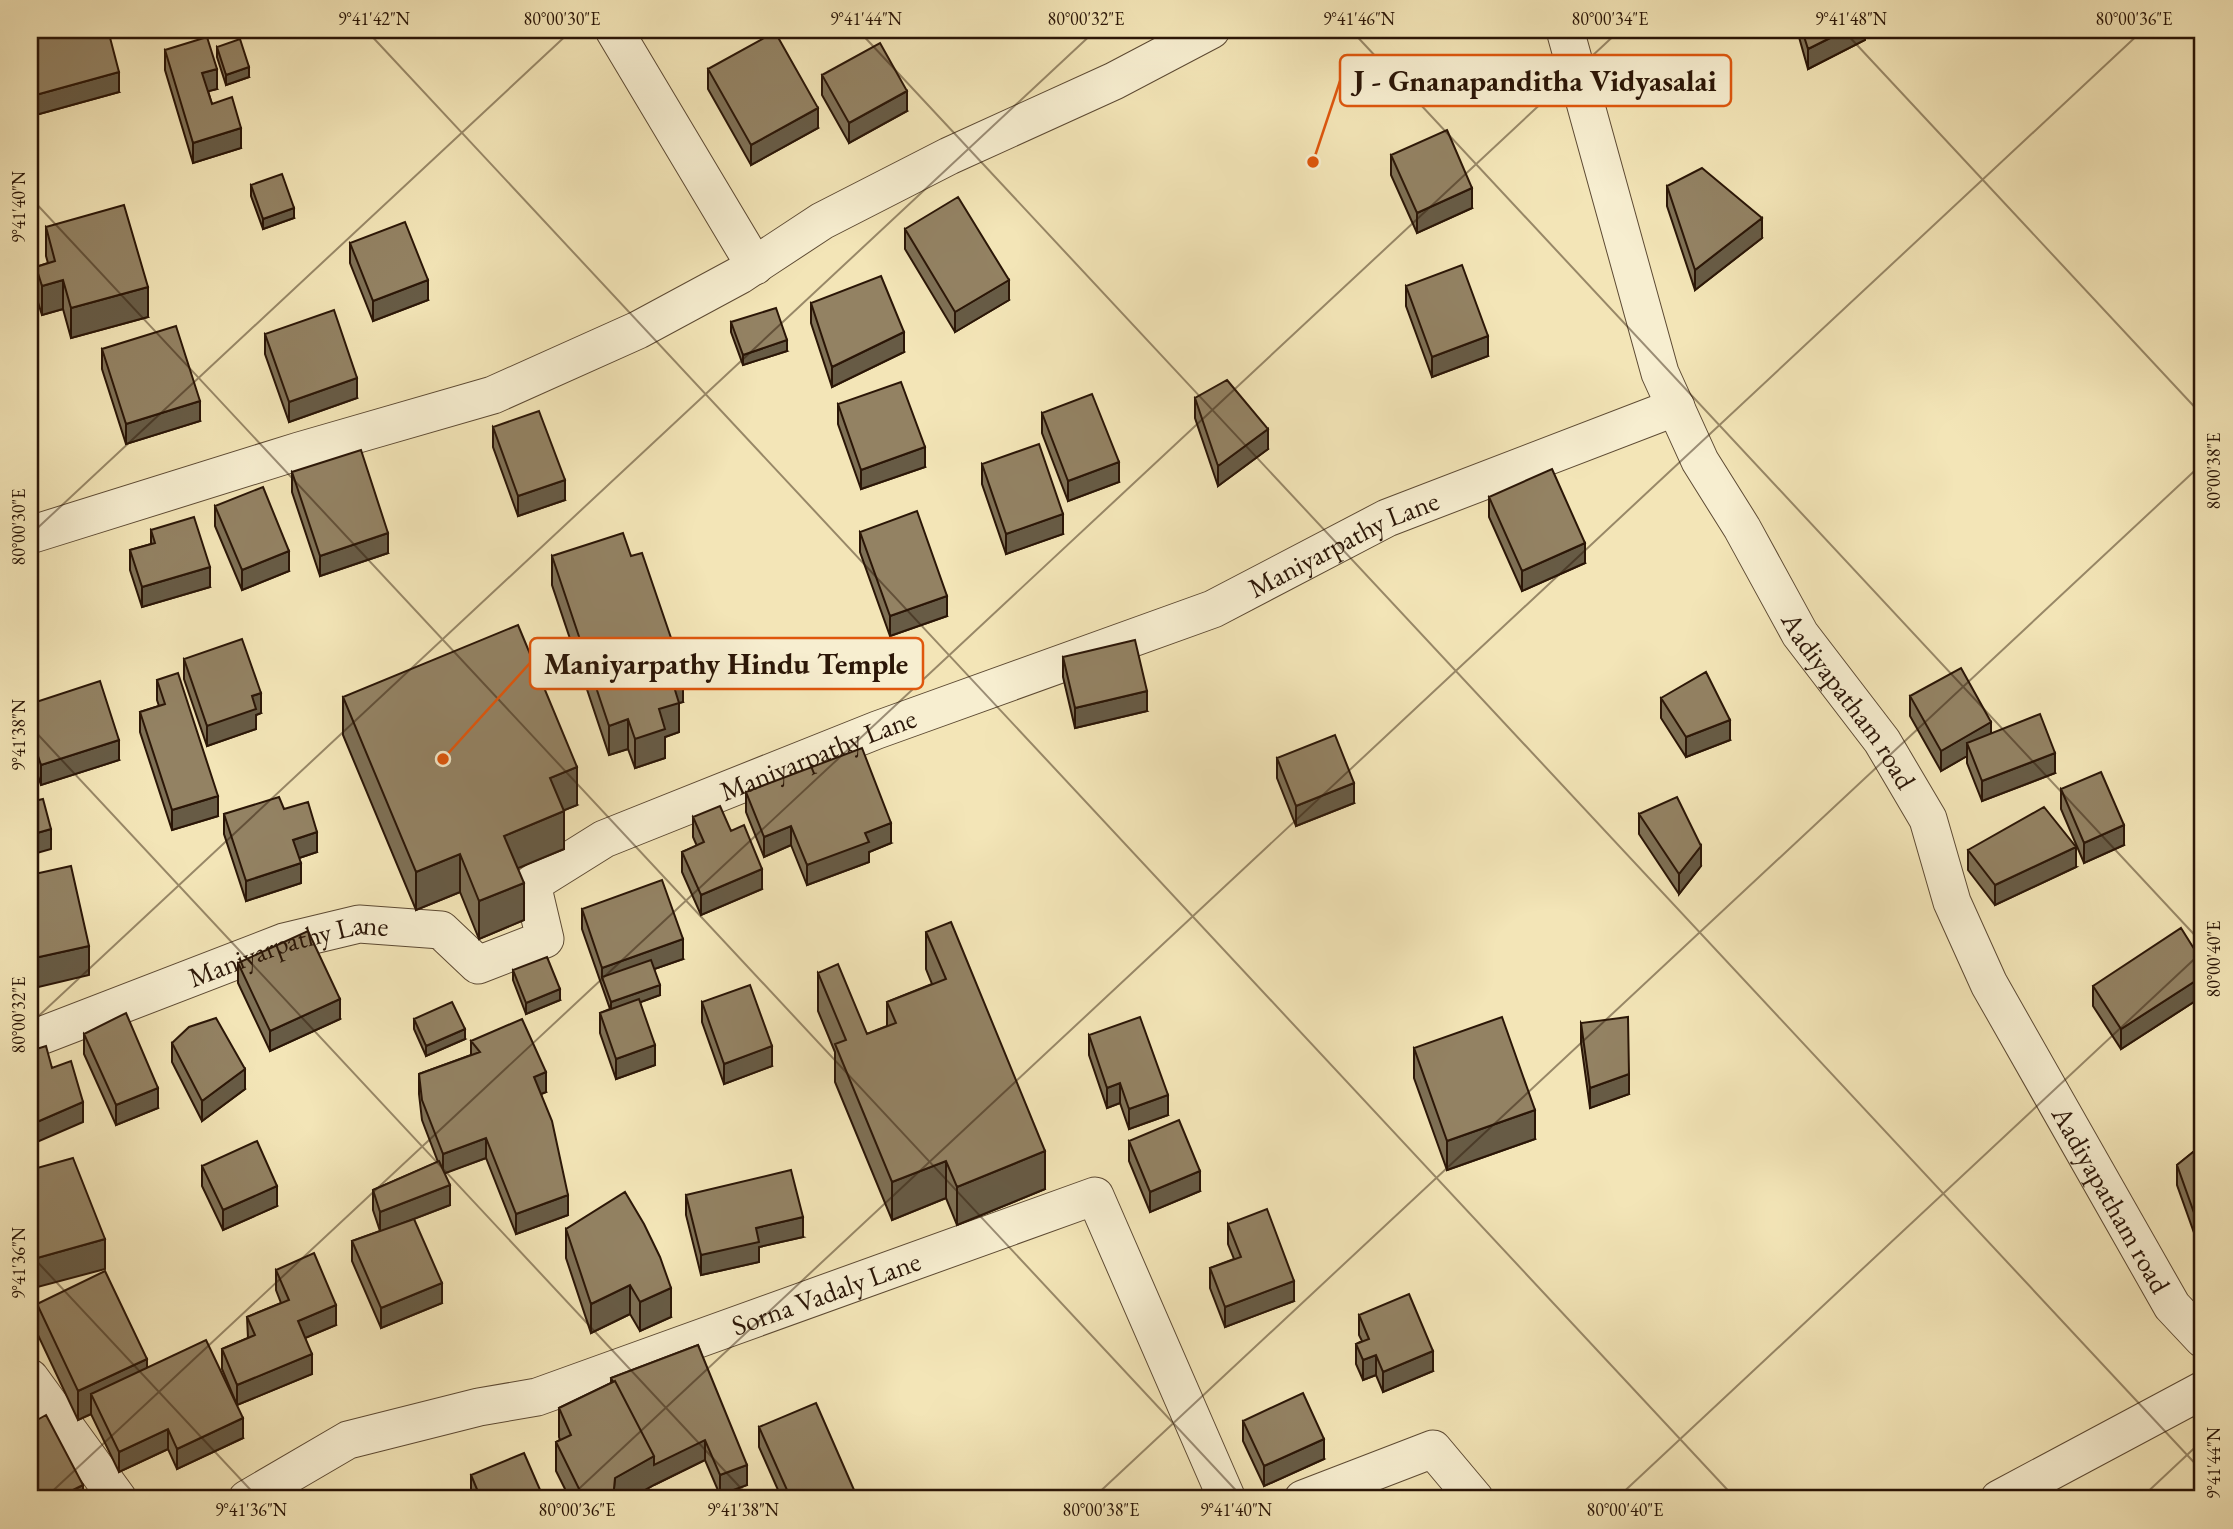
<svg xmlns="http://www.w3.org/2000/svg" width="2233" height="1529" viewBox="0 0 2233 1529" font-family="'EB Garamond',serif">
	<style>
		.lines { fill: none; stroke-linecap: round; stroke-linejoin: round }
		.minor-casing { stroke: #5d4a33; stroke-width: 39 }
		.minor { stroke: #f7eed0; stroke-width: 37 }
		.wall { fill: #7e7055; stroke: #2b1607; stroke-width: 2 }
		.shaded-wall { fill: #675b45; stroke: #2b1607; stroke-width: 2 }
		.building { fill: #938263; stroke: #2b1607; stroke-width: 2 }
		.ticks { fill: none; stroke: #2b1607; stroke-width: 2; stroke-opacity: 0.45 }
		.labels { text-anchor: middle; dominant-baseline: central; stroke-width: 7; stroke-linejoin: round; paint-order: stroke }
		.street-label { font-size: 28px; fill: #2b1607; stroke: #f7eed0 }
		.leader { fill: none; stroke: #df560c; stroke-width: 2.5 }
		.callout-dot { fill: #df560c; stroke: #f7eed0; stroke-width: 2.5 }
		.callout { fill: #f7eed0; stroke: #df560c; stroke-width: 2.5 }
		.callout-label { font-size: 30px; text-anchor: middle; font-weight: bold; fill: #2b1607 }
		.neatline { fill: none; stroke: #2b1607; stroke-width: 2.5 }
		.ticks-label { font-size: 18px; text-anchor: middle; fill: #2b1607 }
	</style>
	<rect width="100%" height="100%" fill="#f3e5b7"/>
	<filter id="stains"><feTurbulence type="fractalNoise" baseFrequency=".00286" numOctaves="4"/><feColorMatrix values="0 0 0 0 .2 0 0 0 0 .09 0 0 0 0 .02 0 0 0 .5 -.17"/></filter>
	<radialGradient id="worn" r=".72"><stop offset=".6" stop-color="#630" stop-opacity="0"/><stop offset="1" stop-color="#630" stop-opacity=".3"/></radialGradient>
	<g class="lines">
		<defs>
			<g id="minor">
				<path d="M614,30l141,236"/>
				<path id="s1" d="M1565,30l95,343 40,88 42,67 58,106 82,107 46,78 24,83 37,82 183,322 31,33"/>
				<path d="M30,535l269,-84 194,-56 145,-65 102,-55 82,-54 127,-65 165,-75 97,-51"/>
				<path id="s2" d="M30,1040l254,-98 75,-18 82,6 37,35 67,-26 -13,-55 72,-45 273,-109 336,-121 174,-91 289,-111"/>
				<path d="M30,1378l88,121"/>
				<path id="s3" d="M247,1499l101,-59 131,-33 58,-10 558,-201 132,303"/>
				<path d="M1303,1499l130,-50 42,50"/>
				<path d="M1999,1499l204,-109"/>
			</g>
		</defs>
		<use href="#minor" class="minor-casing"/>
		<use href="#minor" class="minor"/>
	</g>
	<path class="wall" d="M1797,30h68v10l-57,29z
		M30,31l89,61 -87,24 -2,-6z
		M217,47l32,30 -23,8 -9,-28z
		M165,50l52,39 -9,2 4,13 29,44 -48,15 -28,-93z
		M708,69l110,59 -67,37 -43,-76z
		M822,75l85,36 -58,32 -27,-48z
		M1391,155l81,53 -55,25 -26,-58z
		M251,185l43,33 -31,11 -12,-33z
		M1667,186l95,52 -67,52 -28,-84z
		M46,227l102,90 -77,21 -8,-29 -21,6 -6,-19v-29l12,-4 -2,-7z
		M905,229l104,71 -54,32 -50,-83z
		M350,243l78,57 -55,21 -23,-58z
		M1406,286l82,70 -56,21 -26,-71z
		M811,303l93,49 -72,35 -21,-64z
		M731,322l56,29 -44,14 -12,-33z
		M265,334l92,64 -68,24 -24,-68z
		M102,349l98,72 -74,23 -24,-75z
		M1195,398l73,51 -50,37 -23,-68z
		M838,404l87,63 -64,22 -23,-65z
		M1042,413l77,69 -51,19 -26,-68z
		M493,427l72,73 -47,16 -25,-69z
		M982,464l81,70 -57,20 -24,-70z
		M292,472l96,81 -68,23 -28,-84z
		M1489,497l96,66 -63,28 -33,-74z
		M215,506l74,65 -47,19 -27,-64z
		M151,530l59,57 -68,20 -12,-37v-20l21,-6z
		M860,532l87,84 -57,20 -30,-84z
		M552,556l131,146 -4,1v29l-14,5v21l-30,10 -7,-19 -19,6 -57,-170z
		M1063,657l84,54 -72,17 -12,-51z
		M184,659l77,54 -5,2v14l-49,17 -23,-67z
		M157,680l61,136 -46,14 -32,-98v-20l19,-6 -2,-6z
		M1910,696l81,37 64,40 -73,28 -15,-38v-7l-26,15 -31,-55z
		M343,697l234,108 -13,5v39l-47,19 7,52 -45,19 -19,-47 -44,18 -73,-175z
		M1661,698l69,42 -44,17 -25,-39z
		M30,704l89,56 -78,25 -11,-33z
		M1277,758l77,45 -58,23 -19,-48z
		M2061,789l63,56 -40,18 -23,-54z
		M746,792l145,51 -22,9v10l-62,23 -16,-40 -27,12 -18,-45z
		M284,809l33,43 -18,6 2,25 -55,18 -22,-67v-20z
		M1639,814l62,52 -22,28 -40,-60z
		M693,817l69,72 -61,26 -19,-43v-20l15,-6 -4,-9z
		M1968,850l108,17 -81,38 -27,-35z
		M582,909l101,50 -29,10 6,26 -20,7 15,63 -39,14 -16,-46v-20l10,-4 -28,-80z
		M926,932l119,257 -88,36 -11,-27 -54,22 -57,-138v-30l-17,-41v-38l49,61 20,-8v-24l45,-18 -6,-15z
		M238,963l102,56 -70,32 -32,-68z
		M2203,963v33l-82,53 -28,-43v-20z
		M513,970l47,30 -34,14 -13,-34z
		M702,1002l70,64 -48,18 -22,-62z
		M414,1019l51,20 -39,17 -12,-27z
		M1581,1023l48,71 -39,14 -9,-65z
		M84,1034l74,74 -42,17 -32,-71z
		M1089,1035l79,80 -39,14 -9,-26 -13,5 -18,-53z
		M471,1041l75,51 -5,2 27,121 -52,19 -30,-76 -42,15 6,32 -50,19 42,79 -61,25 -29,-67v-20l28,-10 -7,-21v-20l65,-28 -16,-42 -3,-26v-20l52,-19z
		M172,1043l73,46 -43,32 -30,-59z
		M1414,1048l121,91 -88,31 -33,-92z
		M1129,1141l71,50 -50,21 -21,-51z
		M2203,1144v114l-26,-73v-20z
		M202,1166l75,40 -54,24 -21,-44z
		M686,1195l117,42 -44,10v15l-58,13 -15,-60z
		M1228,1224l66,77 -69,26 -15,-39v-20l24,-9 -6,-15z
		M566,1229l105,88 -31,14 -10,-17 -39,19 -25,-75z
		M276,1270l60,55 -31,13 7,36 -75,31 -15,-36v-20l26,-11 -1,-21 34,-14 -5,-13z
		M37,1304l110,64 96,70 -66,31 -9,-20 -49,23 -28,-58 -13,6 -41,-87z
		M1359,1315l74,56 -50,21 -7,-17 -13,5 -7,-16v-20l6,-3 -3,-6z
		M698,1345l49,140 -27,10 -15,-35 -51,25 -25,14h-59l-14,-28v-29l4,-2 -1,-3v-29l52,-25v-5z
		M1243,1421l81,38 -60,27 -21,-45z
		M759,1427l99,72h-76l-23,-52z
		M471,1475l73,24h-71l-2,-4z"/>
	<path class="shaded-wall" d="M1846,30h19v10l-57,29v-20z
		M249,67v10l-23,8v-10z
		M217,69v20l-15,4v-20z
		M119,72v20l-87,24v-20z
		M907,91v20l-58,32v-20z
		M818,108v20l-67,37v-20z
		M241,128v20l-48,15v-20z
		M1472,188v20l-55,25v-20z
		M294,208v10l-31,11v-10z
		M1762,218v20l-67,52v-20z
		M63,280v29l-21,6v-29z
		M428,280v20l-55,21v-20z
		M1009,280v20l-54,32v-20z
		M148,287v30l-77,21v-30z
		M904,332v20l-72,35v-20z
		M1488,336v20l-56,21v-20z
		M787,340v11l-44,14v-10z
		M357,378v20l-68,24v-20z
		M200,401v20l-74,23v-20z
		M1268,429v20l-50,37v-20z
		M925,447v20l-64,22v-19z
		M1119,462v20l-51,19v-20z
		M565,480v20l-47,16v-20z
		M1063,514v20l-57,20v-20z
		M388,533v20l-68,23v-20z
		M1585,543v20l-63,28v-20z
		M289,551v20l-47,19v-20z
		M210,567v20l-68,20v-20z
		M947,596v20l-57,20v-20z
		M37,667v20l-7,3v-20z
		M683,673v29l-4,1v29l-14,5v21l-30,10v-29l24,-30 12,-32z
		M1147,691v20l-72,17v-20z
		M261,693v20l-5,2v14l-49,17v-20l45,-30z
		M628,719v30l-19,6v-29z
		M1730,720v20l-44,17v-20z
		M1991,722v20l-24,1v13l-26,15v-20z
		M119,740v20l-78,25v-20z
		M2055,753v20l-73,28v-20z
		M577,767v38l-27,11v-38z
		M1354,783v20l-58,23v-20z
		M218,796v20l-46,14v-20z
		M564,811v38l-60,25v-38z
		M891,823v20l-22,9v10l-62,23v-20l58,-32z
		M2124,825v20l-40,18v-20z
		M791,826v19l-27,12v-20z
		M51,829v20l-21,6v-20z
		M317,832v20l-24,8v-20z
		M1701,846v20l-22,28v-20z
		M2076,847v20l-81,38v-20z
		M460,854v38l-44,18v-38z
		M301,863v20l-55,18v-20z
		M762,869v20l-61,26v-20z
		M524,883v37l-45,19v-38z
		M683,939v20l-77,27 -4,-9v-9z
		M89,946v29l-59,14v-30z
		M2203,976v20l-82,53v-20z
		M660,985v10l-49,18v-11z
		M560,989v11l-34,14v-11z
		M340,999v20l-70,32v-20z
		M465,1029v10l-39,17v-10z
		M655,1045v20l-39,14v-20z
		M772,1046v20l-48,18v-20z
		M245,1069v20l-43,32v-20z
		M546,1072v20l-12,5v-20z
		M1629,1074v20l-39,14v-20z
		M1120,1083v20l-13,5v-20z
		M158,1088v20l-42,17v-20z
		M1168,1095v20l-39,14v-20z
		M83,1102v20l-53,23v-20z
		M1535,1110v29l-88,31v-29z
		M486,1138v20l-43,16v-20z
		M1045,1151v38l-88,36v-38z
		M946,1161v37l-54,22v-38z
		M1200,1171v20l-50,21v-20z
		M450,1185v20l-70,27v-20z
		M277,1186v20l-54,24v-20z
		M568,1195v20l-52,19v-20z
		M803,1217v20l-44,10v15l-58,13v-20l55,-27z
		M105,1239v30l-75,20v-29z
		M1294,1281v20l-69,26v-20z
		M442,1283v20l-61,25v-20z
		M630,1285v29l-39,19v-29z
		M671,1288v29l-31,14v-29z
		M336,1305v20l-38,16v-20z
		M1433,1351v20l-50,21v-20z
		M312,1354v20l-75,31v-20z
		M1376,1355v20l-13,5v-20z
		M147,1359v29l-56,6v20l-13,6v-29z
		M243,1418v20l-66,31v-20z
		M168,1429v20l-49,23v-20z
		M1324,1439v20l-60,27v-20z
		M705,1440v20l-51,25 -25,14h-16l2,-21 39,-22z
		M747,1465v20l-27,10v-20z
		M83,1485v14h-28z"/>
	<path class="building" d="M35,30h73l11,42 -87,24 -2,-6v-59z
		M1802,30h44l-38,19z
		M775,32l43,76 -67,37 -43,-76z
		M207,37l10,32 -15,4 10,31 20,-7 9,31 -48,15 -28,-93z
		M240,39l9,28 -23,8 -9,-28z
		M880,43l27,48 -58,32 -27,-48z
		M1447,130l25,58 -55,25 -26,-58z
		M1702,168l60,50 -67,52 -28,-84z
		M282,174l12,34 -31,11 -12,-34z
		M958,197l51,83 -54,32 -50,-83z
		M124,205l24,82 -77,21 -8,-28 -21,6 -6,-19 19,-6 -9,-34z
		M405,222l23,58 -55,21 -23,-58z
		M1462,265l26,71 -56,21 -26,-71z
		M881,276l23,56 -72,35 -21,-64z
		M776,308l11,32 -44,15 -12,-33z
		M334,310l23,68 -68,24 -24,-68z
		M176,326l24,75 -74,23 -24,-75z
		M1227,380l41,49 -50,37 -23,-68z
		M901,382l24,65 -64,23 -23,-66z
		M1092,394l27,68 -51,19 -26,-68z
		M539,411l26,69 -47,16 -25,-69z
		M1039,444l24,70 -57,20 -24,-70z
		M361,450l27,83 -68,23 -28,-84z
		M1552,469l33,74 -63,28 -33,-74z
		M263,487l26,64 -47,19 -27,-64z
		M917,511l30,85 -57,20 -30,-84z
		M194,517l16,50 -68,20 -12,-37 25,-7 -4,-13z
		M623,533l8,23 11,-3 41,120 -12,4 8,26 -20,6 6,20 -30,10 -7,-20 -19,7 -57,-170z
		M518,625l59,142 -27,11 14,33 -60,25 20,47 -45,18 -19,-47 -44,18 -73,-175z
		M242,639l19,54 -9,3 4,13 -49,17 -23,-67z
		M1135,640l12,51 -72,17 -12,-51z
		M30,649l7,18 -7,3z
		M1961,668l30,54 -50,29 -31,-55z
		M1706,672l24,48 -44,17 -25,-39z
		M178,673l40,123 -46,14 -32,-98 25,-8 -8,-24z
		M100,681l19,59 -78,25 -11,-33v-28z
		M2040,714l15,39 -73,28 -15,-38z
		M1335,735l19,48 -58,23 -19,-48z
		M862,748l29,75 -26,10 4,9 -62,23 -16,-39 -27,11 -18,-45z
		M2101,772l23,53 -40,18 -23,-54z
		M279,797l5,12 24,-7 9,30 -24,8 8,23 -55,18 -22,-67z
		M1677,797l24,49 -22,28 -40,-60z
		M43,799l8,30 -21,6v-33z
		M720,806l11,25 13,-6 18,44 -61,26 -19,-43 22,-10 -11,-25z
		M2044,807l32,40 -81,38 -27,-35z
		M71,866l18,80 -59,13v-84z
		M662,880l21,59 -81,29 -20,-59z
		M951,922l94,229 -88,36 -11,-26 -54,21 -57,-138 11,-4 -28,-67 20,-9 29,70 29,-11 -9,-21 59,-23 -20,-47z
		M2181,928l22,35v13l-82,53 -28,-43z
		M308,931l32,68 -70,32 -32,-68z
		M547,957l13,32 -34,14 -13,-33z
		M651,960l9,25 -49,17 -9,-25z
		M750,985l22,61 -48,18 -22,-62z
		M639,999l16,46 -39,14 -16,-46z
		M452,1002l13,27 -39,17 -12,-27z
		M126,1013l32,75 -42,17 -32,-71z
		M1140,1017l28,78 -39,14 -9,-26 -13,5 -18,-53z
		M1502,1017l33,93 -88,31 -33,-93z
		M1628,1017l1,57 -39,14 -9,-65z
		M216,1018l29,51 -43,32 -30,-58 17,-16z
		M522,1019l24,53 -12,5 18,44 16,74 -52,19 -30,-76 -43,16 -21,-54 -3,-26 61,-22 -9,-11z
		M46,1046l6,22 19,-7 12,41 -53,23v-74z
		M1179,1120l21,51 -50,21 -21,-51z
		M257,1141l20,45 -54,24 -21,-44z
		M2203,1144v94l-26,-73z
		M73,1158l32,81 -75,21v-90z
		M439,1161l11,24 -70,27 -7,-22z
		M791,1170l12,47 -47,11 3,14 -58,13 -15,-60z
		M625,1192l19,32 16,33 11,31 -31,14 -10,-17 -39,19 -25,-75z
		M1267,1209l27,72 -69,26 -15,-39 31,-11 -13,-33z
		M414,1219l28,64 -61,25 -29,-67z
		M314,1253l22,52 -38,16 14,33 -75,31 -15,-36 33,-14 -8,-18 42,-17 -13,-30z
		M105,1271l42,88 -69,32 -41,-87z
		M1409,1294l24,57 -50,21 -7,-17 -13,5 -7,-16 13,-5 -10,-24z
		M206,1340l37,78 -66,31 -9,-20 -49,23 -28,-58z
		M698,1345l49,120 -27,10 -15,-35 -51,25v-9l-39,-75 -2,1 -2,-4z
		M615,1381l39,75 -39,22 -2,21h-29l-28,-57 15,-7 -12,-27z
		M1303,1393l21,46 -60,27 -21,-45z
		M816,1403l42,96h-67l-32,-72z
		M46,1415l37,70 -28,14h-25v-75z
		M524,1453l20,46h-63l-10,-24z"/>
	<path class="ticks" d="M366,30l1370,1469M858,30l1345,1442M1351,30l852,914M1843,30l360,386M30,46l18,-16M30,197l1214,1302M30,535l542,-505M30,726l721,773M30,1024l1066,-994M30,1254l229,245M44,1499l1576,-1469M568,1499l1575,-1469M1092,1499l1111,-1036M1616,1499l587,-548M2140,1499l63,-59"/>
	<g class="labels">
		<g class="street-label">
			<text stroke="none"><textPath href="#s2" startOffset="1493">Maniyarpathy Lane</textPath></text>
			<text stroke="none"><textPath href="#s1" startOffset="735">Aadiyapatham road</textPath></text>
			<text stroke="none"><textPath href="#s2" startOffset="926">Maniyarpathy Lane</textPath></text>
			<text stroke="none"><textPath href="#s2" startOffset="275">Maniyarpathy Lane</textPath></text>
			<text stroke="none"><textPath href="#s1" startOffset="1302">Aadiyapatham road</textPath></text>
			<text stroke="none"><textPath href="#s3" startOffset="618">Sorna Vadaly Lane</textPath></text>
		</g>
	</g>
	<path class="leader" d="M1313 162L1340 81M443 759L530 663"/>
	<g class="callout-dot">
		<circle cx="1313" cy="162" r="7"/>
		<circle cx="443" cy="759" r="7"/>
	</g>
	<g class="callout">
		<rect x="1340" y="55" width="391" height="51" rx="7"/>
		<rect x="530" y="638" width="393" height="51" rx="7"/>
	</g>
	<g class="callout-label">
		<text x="1535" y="91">J - Gnanapanditha Vidyasalai</text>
		<text x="726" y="674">Maniyarpathy Hindu Temple</text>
	</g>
	<rect width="2233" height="1529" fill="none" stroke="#f3e5b7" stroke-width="77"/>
	<rect x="38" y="38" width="2156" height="1452" class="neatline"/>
	<g class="ticks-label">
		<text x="374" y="25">9°41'42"N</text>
		<text x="562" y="25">80°00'30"E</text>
		<text x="866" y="25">9°41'44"N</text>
		<text x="1086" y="25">80°00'32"E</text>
		<text x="1359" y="25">9°41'46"N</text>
		<text x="1610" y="25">80°00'34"E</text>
		<text x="1851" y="25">9°41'48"N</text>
		<text x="2134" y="25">80°00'36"E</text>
		<text transform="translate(19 207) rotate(-90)" y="6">9°41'40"N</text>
		<text transform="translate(2214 471) rotate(-90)" y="6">80°00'38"E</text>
		<text transform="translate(19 527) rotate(-90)" y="6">80°00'30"E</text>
		<text transform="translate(19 735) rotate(-90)" y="6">9°41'38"N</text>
		<text transform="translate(2214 959) rotate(-90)" y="6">80°00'40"E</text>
		<text transform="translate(19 1015) rotate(-90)" y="6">80°00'32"E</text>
		<text transform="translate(19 1263) rotate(-90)" y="6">9°41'36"N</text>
		<text transform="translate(2214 1463) rotate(-90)" y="6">9°41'44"N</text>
		<text x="251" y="1516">9°41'36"N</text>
		<text x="577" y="1516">80°00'36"E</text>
		<text x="743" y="1516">9°41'38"N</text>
		<text x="1101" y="1516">80°00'38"E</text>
		<text x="1236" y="1516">9°41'40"N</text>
		<text x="1625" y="1516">80°00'40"E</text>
	</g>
	<rect width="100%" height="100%" filter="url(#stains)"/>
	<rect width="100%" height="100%" fill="url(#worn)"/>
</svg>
